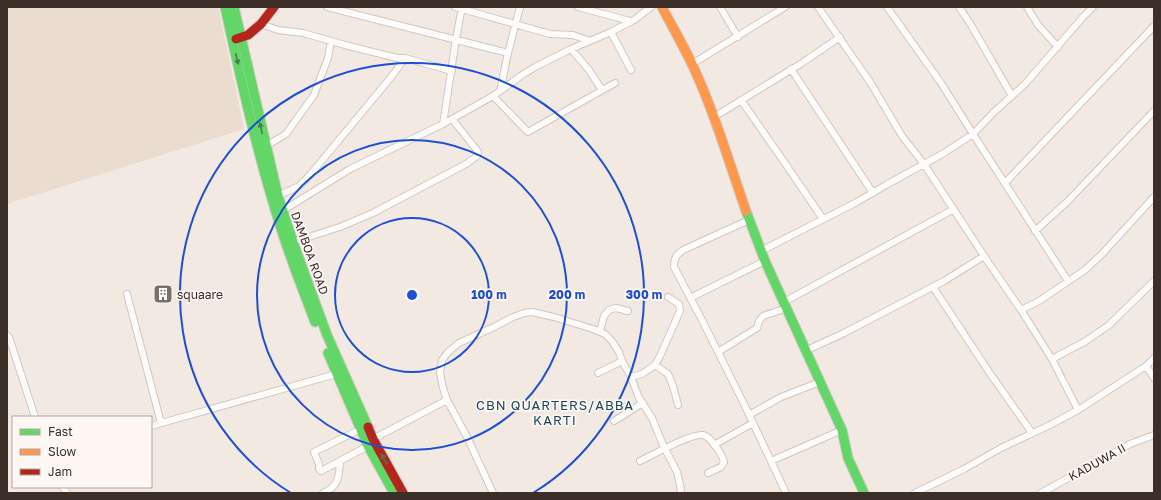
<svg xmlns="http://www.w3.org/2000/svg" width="1161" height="500" viewBox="0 0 1161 500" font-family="'Golos Text',sans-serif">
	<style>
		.industrial { fill: #eaddd0 }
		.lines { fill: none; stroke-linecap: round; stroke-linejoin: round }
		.street-casing { stroke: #d1c7c1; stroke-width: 8 }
		.fast-casing { stroke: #d1c7c1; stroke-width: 11 }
		.slow-casing { stroke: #d1c7c1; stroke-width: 11 }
		.jam-casing { stroke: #d1c7c1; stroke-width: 11 }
		.street { stroke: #fdfcfb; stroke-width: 6 }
		.fast { stroke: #63d668; stroke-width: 9 }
		.slow { stroke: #ff974d; stroke-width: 9 }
		.jam { stroke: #b3261e; stroke-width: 9 }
		.oneway { fill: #4d7a45 }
		.ring { fill: none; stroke: #1d4ed8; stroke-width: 2 }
		.labels { text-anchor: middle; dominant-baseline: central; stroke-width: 3.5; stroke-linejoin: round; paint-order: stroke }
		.street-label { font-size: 12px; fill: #3b2f28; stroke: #fef7f4 }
		.poi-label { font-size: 12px; fill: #3b2f28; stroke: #fef7f4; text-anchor: start }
		.neighbourhood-label { font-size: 13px; letter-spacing: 1px; fill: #194b5c; stroke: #fef7f4 }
		.centre { fill: #1d4ed8; stroke: #fef7f4; stroke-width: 2 }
		.ring-label { font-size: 12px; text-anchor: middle; font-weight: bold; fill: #1d4ed8; stroke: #fef7f4; stroke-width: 3.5; stroke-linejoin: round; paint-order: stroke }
	</style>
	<rect width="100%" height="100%" fill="#f3e9e3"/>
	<path class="industrial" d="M7,7h211l26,122 -237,75z"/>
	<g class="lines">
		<defs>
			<path id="street" d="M327,7l181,46
				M455,7l95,27 23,1 17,6
				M578,7l52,14
				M720,7l18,30
				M818,7l52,75 32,54 22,28 60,92 37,54 31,49 26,51
				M887,7l54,76 32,51 95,147
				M959,7l12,18 41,71
				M1027,7l11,18 20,22
				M261,24l17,6 25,3 42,12 52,13h8l47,13
				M611,32l20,38
				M571,49l18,21 13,20
				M692,64l93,-57
				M791,69l82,124
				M500,91l8,-38 12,-46
				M493,96l35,36 87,-49
				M741,100l39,56 43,63
				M714,117l88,-54 38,-26
				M443,124l13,-85 6,-32
				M266,146l20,-12 28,-39 14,-37 3,-17
				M1005,183l149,-157
				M278,196l21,-10 11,-11 82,-99 13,-18
				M282,211l68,-42 93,-45 50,-28 29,-21 13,-8 36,-18 40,-17 23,-12 17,-13
				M749,220l-66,30c-7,5 -9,8 -9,17l29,55 41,82 42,89
				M1035,231l32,-29 87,-91
				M293,242l47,-15 33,-14 93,-49 11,-8 1,-4 -2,-3 -24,-30
				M761,251l96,-49 29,-17 58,-32 29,-19 21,-22 31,-28 58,-67 10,-10
				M933,287l56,85 43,61
				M127,294l34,129
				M690,298l75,-37
				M784,302l170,-93
				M1021,310l18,-9 46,-31 17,-16 52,-57
				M600,331l4,-15 5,-6 7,-2 12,3
				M7,335l2,2 26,80
				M805,351l39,-18 100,-52 40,-25
				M718,352l39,-24 2,-7 4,-5 24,-8
				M1052,359l34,-18 23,-16 45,-44
				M655,365l13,9 5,12 5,19
				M1146,366l8,12
				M598,373l24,-12
				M631,377l11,-3 13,-9 5,-9 20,-45 -1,-7 -11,-7
				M749,415l32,-18 39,-15
				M614,421l29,-18
				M151,426l185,-52
				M361,429l-47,23 5,12v5l2,2 47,-25
				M371,440l76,-40
				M714,445l39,-22
				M640,461c13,-6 51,-28 63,-26 8,2 19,19 21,27l-3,5 -13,6
				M771,461l71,-31
				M63,487l4,6
				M323,493c16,-6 16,-17 17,-32
				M493,493l-26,-56 -20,-37 -4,-12 -3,-15 2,-13 6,-8 11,-9 35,-16 17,-9 13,-5 8,-1 22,5 39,12 12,5 7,7 7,11 3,9 9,16 8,21 13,20 11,27 14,27 4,17 -1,4
				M915,493l49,-24 37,-21 49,-23 28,-15 68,-44 8,-8
				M1041,493l89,-49 24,-9"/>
			<path id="fast" d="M225,7c16,73 32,146 55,218 10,33 23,65 35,97
				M234,7l44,189 15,46 34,93 41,92
				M746,211l19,50 77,169 6,28 16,35
				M328,353l40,93 26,47"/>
			<path id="slow" d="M662,7c10,19 21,38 30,57 22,47 37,98 54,147"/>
			<path id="jam" d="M236,39l12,-4 13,-11 13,-17
				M368,427l5,12 30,54"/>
		</defs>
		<use href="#street" class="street-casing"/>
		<use href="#fast" class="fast-casing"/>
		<use href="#slow" class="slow-casing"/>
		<use href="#jam" class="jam-casing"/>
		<use href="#street" class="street"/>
		<use href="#fast" class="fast"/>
		<use href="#slow" class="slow"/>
		<use href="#jam" class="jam"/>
	</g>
	<defs><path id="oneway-solid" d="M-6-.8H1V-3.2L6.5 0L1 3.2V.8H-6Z"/></defs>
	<g class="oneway">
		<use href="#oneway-solid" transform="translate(237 59) rotate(77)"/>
		<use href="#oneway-solid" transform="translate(261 128) rotate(-103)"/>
		<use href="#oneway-solid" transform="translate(384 459) rotate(-119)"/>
	</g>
	<g class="ring">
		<circle cx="412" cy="295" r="77"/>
		<circle cx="412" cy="295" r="155"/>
		<path d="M291 493A232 232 0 1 1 533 493"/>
	</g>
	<defs>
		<symbol id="building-square" viewBox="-11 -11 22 22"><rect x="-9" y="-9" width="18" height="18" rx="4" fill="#7b7069" stroke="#fef7f4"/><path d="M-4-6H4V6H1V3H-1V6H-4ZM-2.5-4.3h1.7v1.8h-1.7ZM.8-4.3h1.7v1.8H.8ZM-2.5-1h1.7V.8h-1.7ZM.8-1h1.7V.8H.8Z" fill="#fff"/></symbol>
	</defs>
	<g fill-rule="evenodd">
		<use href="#building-square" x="152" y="283" width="22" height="22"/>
	</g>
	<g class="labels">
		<g class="street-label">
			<text transform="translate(310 253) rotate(70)">DAMBOA ROAD</text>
			<text transform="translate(1097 462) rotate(-29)">KADUWA II</text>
		</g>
		<g class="poi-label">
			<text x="177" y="294">squaare</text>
		</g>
		<g class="neighbourhood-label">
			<text x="555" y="405">CBN QUARTERS/ABBA<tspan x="555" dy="15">KARTI</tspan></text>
		</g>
	</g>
	<circle cx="412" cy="295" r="6" class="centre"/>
	<g class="ring-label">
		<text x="489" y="299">100 m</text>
		<text x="567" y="299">200 m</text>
		<text x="644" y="299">300 m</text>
	</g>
	<rect width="1161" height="500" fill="none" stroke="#3b2f28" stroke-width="16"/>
	<rect x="12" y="416" width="140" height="72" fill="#fef7f4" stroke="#b0a7a2"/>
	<rect x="20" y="429" width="20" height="6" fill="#63d668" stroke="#b0a7a2"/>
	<text x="48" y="436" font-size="12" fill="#3b2f28">Fast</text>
	<rect x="20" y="449" width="20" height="6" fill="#ff974d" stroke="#b0a7a2"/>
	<text x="48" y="456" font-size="12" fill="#3b2f28">Slow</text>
	<rect x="20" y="469" width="20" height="6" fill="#b3261e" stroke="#b0a7a2"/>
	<text x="48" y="476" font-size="12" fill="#3b2f28">Jam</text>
</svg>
